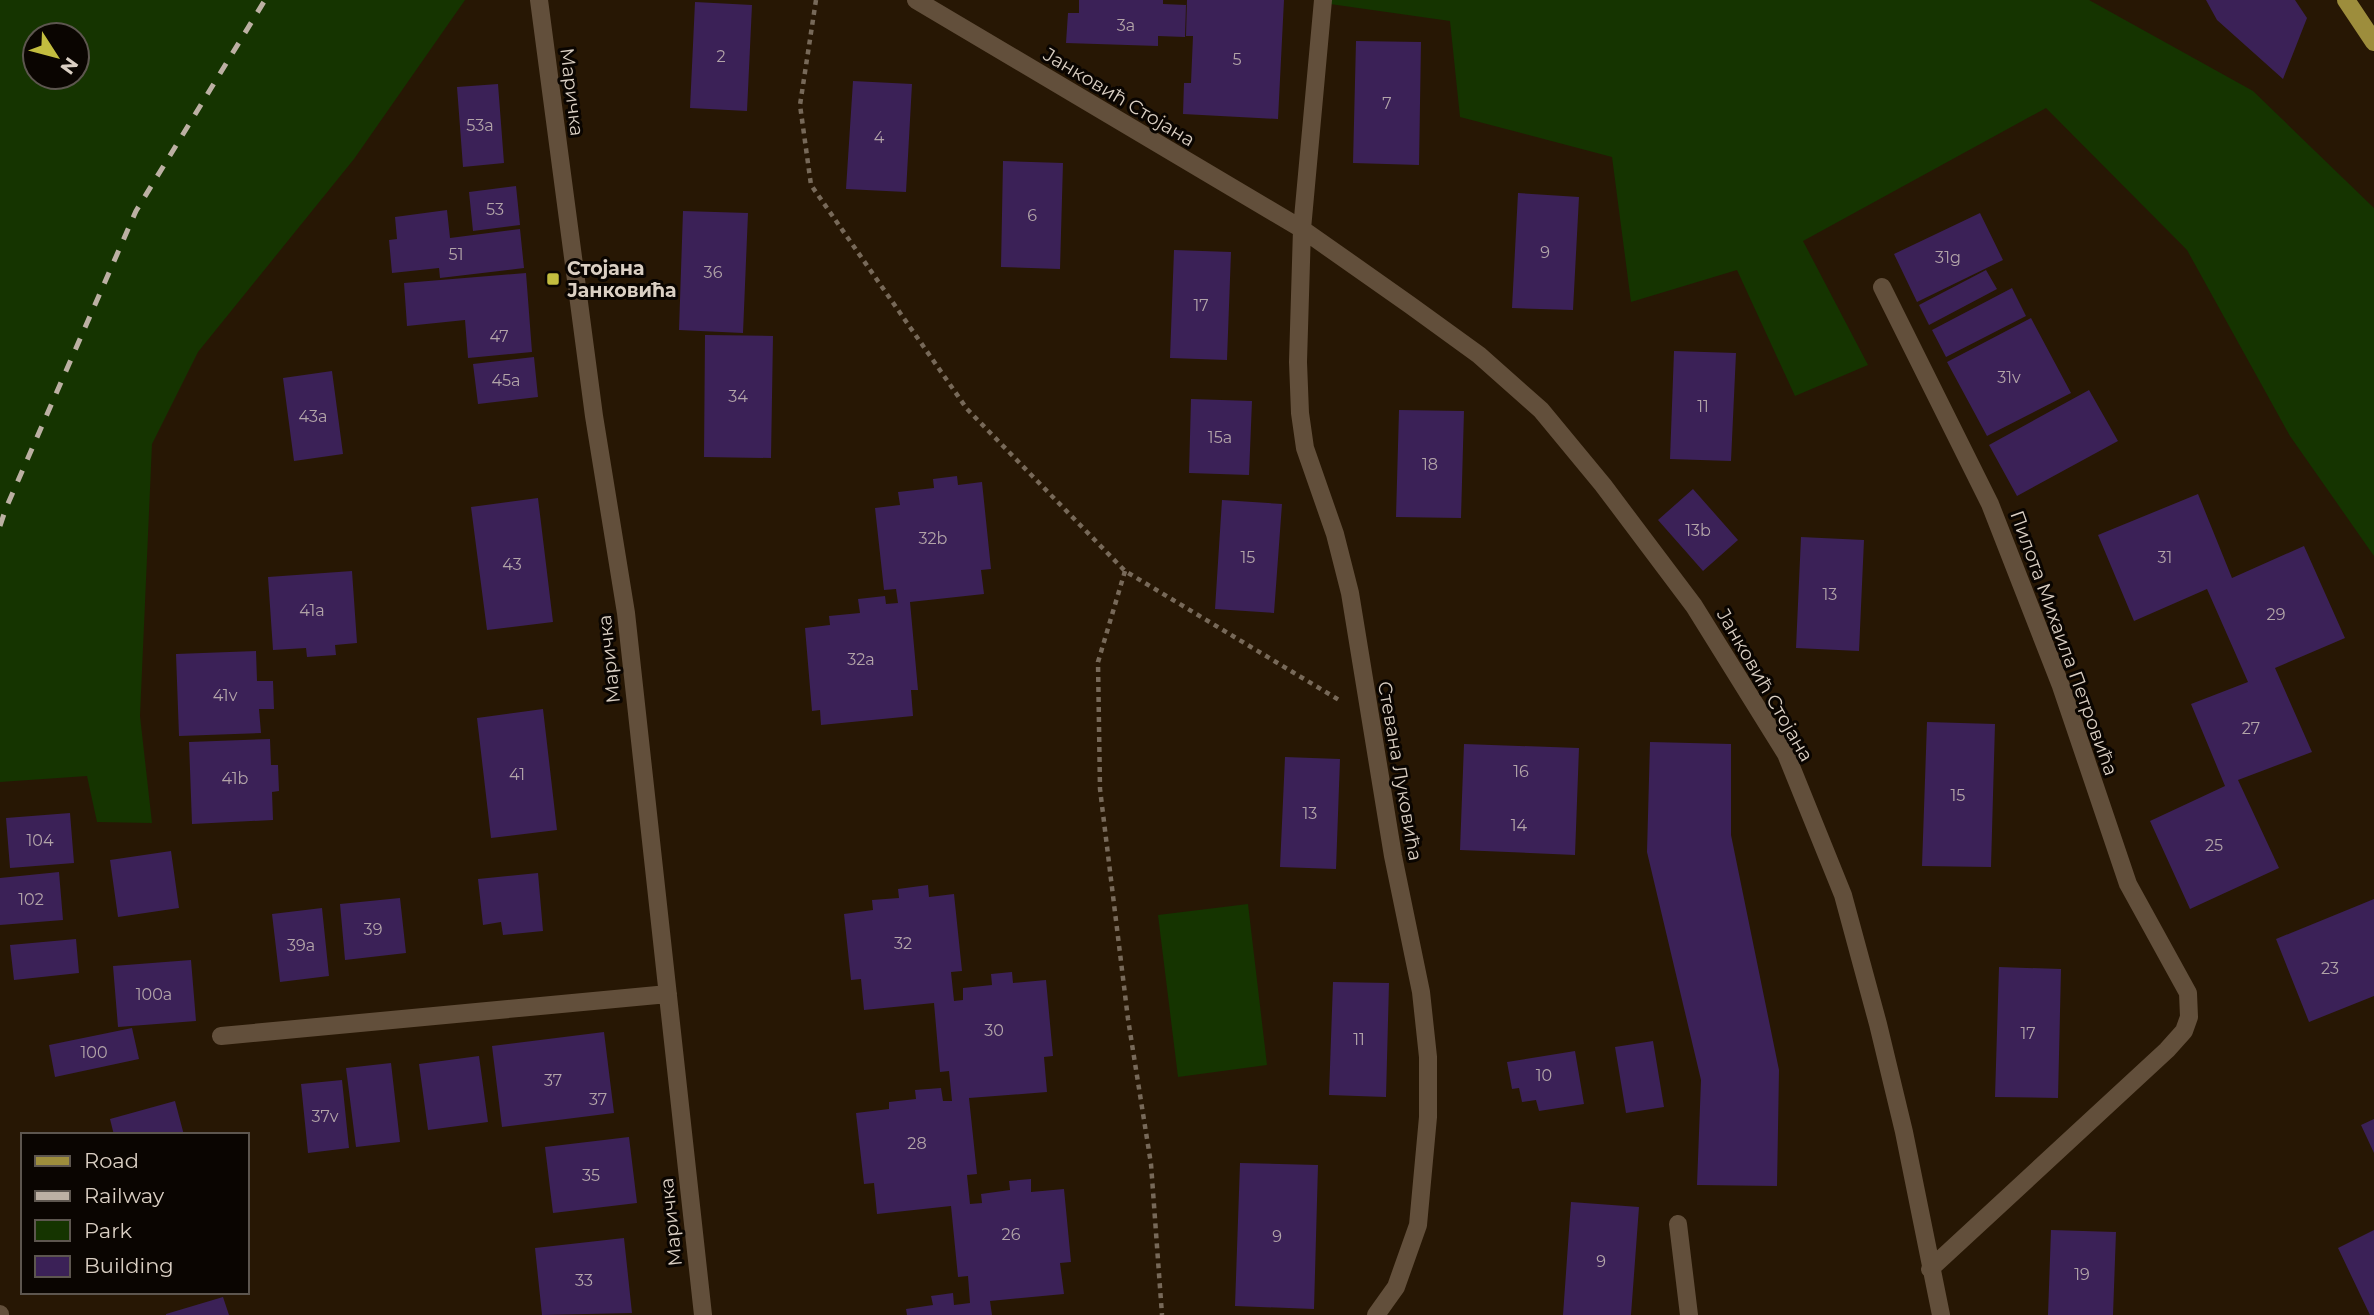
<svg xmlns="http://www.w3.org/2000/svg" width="2374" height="1315" viewBox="0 0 2374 1315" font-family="Montserrat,sans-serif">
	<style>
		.green { fill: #153400; fill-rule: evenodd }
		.building { fill: #3b2157 }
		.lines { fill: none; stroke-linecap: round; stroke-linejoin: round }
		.path { stroke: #776959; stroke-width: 4.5; stroke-dasharray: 5 5; stroke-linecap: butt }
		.minor { stroke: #624f3b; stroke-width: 18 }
		.major { stroke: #9d8d3c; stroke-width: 18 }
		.rail { stroke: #bcb0a3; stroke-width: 5; stroke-dasharray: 12 12; stroke-linecap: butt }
		.poi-dot { fill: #c3bd3f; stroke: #0a0501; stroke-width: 2.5 }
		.labels { text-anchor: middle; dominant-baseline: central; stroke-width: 6; stroke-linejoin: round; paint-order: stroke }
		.number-label { font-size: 16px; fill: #b2a4a8 }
		.street-label { font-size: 19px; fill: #dacfc3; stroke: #0a0501 }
		.poi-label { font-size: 19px; font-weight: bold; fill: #dacfc3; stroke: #0a0501; text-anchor: start }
	</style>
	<rect width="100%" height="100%" fill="#271704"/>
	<path class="green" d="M0,0h465l-111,159 -156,193 -46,92 -12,272 12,107 -55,-1 -10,-46 -87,6zM35,35h42v42h-42z
		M1323,0h766l164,91 121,117v348l-84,-120 -103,-186 -141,-142 -243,133 65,124 -73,31 -58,-126 -106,32 -19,-145 -152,-40 -10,-96 -127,-18z
		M1248,904l19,161 -89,12 -20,-162z"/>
	<path class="building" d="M1079,0h84v4l23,1 -1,32 -27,-1v10l-92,-3 2,-30h11z
		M1187,0h97l-6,119 -95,-5 1,-31h7l2,-47h-7z
		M2206,0h89l12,18 -24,61 -66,-59z
		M695,2l57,3 -5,106 -57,-3z
		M1356,41l65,1 -2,123 -66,-2z
		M853,81l59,3 -6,108 -60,-3z
		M498,84l6,79 -41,4 -6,-80z
		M1003,161l60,2 -3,106 -59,-2z
		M516,186l4,39 -47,6 -4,-39z
		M1518,193l61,4 -6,113 -61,-2z
		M447,210l3,28 70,-9 4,39 -84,10 -1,-10 -47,5 -3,-33 8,-1 -2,-22z
		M683,211l65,2 -5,120 -64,-3z
		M1980,213l23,47 -86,42 -23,-48z
		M1174,250l57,2 -4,108 -57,-2z
		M1986,270l11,19 -68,36 -10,-20z
		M526,273l6,79 -64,6 -3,-38 -58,6 -3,-43z
		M2012,288l14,28 -80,41 -14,-27z
		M2031,318l40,75 -84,43 -40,-74z
		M705,335l68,1 -2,122 -67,-1z
		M1674,351l62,2 -5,108 -61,-2z
		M534,357l4,40 -60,7 -5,-40z
		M332,371l11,83 -49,7 -11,-83z
		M2089,390l29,51 -101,55 -28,-51z
		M1191,399l61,2 -3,74 -60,-2z
		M1399,410l65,1 -3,107 -65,-1z
		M957,476l1,9 24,-3 9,87 -10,1 3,24 -74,8 8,88h-7l2,26 -92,9 -1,-15 -8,1 -7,-83 25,-3 -1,-9 31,-3 -2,-14 27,-3 1,8 12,-1 -2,-14 -12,1 -9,-82 25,-3 -2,-13 36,-4 -1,-9z
		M1693,489l45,51 -35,31 -45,-51z
		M2198,494l34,84 72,-32 41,92 -70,30 37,84 -74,28 41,88 -89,41 -40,-88 75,-35 -34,-82 57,-22 -41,-93 -73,32 -36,-86z
		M538,498l15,124 -66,8 -16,-123z
		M1222,500l60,4 -8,109 -59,-4z
		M1801,537l63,3 -5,111 -63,-3z
		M352,571l5,72 -22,2 1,10 -29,2 -1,-9 -33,2 -5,-73z
		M256,651l1,30h16l1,28h-15l2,24 -82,3 -3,-82z
		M543,709l14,121 -66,8 -14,-120z
		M1927,722l68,2 -4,143 -69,-1z
		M270,739l1,26h7l1,26 -7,1 1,28 -81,4 -3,-82z
		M1650,742l81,2v91l48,235 -2,116 -80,-1 4,-105 -54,-228z
		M1464,744l115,4 -4,107 -115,-5z
		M1285,757l55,2 -4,110 -56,-2z
		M70,813l4,50 -64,5 -4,-50z
		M171,851l8,57 -61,9 -8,-57z
		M59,872l4,48 -63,5v-47z
		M538,873l5,58 -40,4 -2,-13 -18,3 -5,-46z
		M928,885l1,12 25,-3 8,77 -11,1 3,29 9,-1v-12l29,-3 -1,-11 21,-2 1,11 33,-3 7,76 -9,1 3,35 -78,6 8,76 -10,1 3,29 12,-1 -1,-9 29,-4 -1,-9 22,-2v13l33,-3 7,73 -11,1 4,31 -74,7 2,14h-85l-1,-6 27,-4 -2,-9 22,-3 1,12 16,-2 -2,-27 -10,1 -7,-71 -74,8 -3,-31 -10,1 -8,-71 33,-4v-7l27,-3 -1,-9 26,-2 2,13h9l-3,-30 -9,1 -6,-69 -70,7 -3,-31 -10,1 -7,-66 29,-4 -1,-10 27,-2 -1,-9z
		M400,898l6,55 -61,7 -5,-56z
		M2374,899v97l-65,26 -33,-83z
		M322,908l7,68 -49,6 -8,-68z
		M76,939l3,34 -65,7 -4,-35z
		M191,960l5,61 -78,6 -5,-61z
		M1999,967l62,2 -3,129 -63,-1z
		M1333,982l56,1 -3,114 -57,-2z
		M132,1028l7,31 -84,18 -6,-32z
		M604,1032l10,81 -112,14 -10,-81z
		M1653,1041l11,66 -38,6 -11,-66z
		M1575,1051l9,53 -45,7 -3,-11 -14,2 -3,-14 -7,1 -5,-27z
		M479,1056l9,66 -60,8 -9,-66z
		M391,1063l9,79 -44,5 -10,-79z
		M342,1080l7,68 -41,5 -7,-69z
		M175,1101l9,34h-70l-4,-16z
		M2374,1119v34l-13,-28z
		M629,1137l8,66 -84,10 -8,-66z
		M1240,1163l78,2 -4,144 -79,-3z
		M1571,1202l68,5 -8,108h-68z
		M2051,1230l65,2 -3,83h-65z
		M2374,1230v85h-4l-32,-67z
		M624,1238l8,75 -90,2 -7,-67z
		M223,1297l6,18h-63v-1z"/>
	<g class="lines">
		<path class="path" d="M816,0l-16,105 11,80 156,224 158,162 214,129
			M1125,571l-27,91 2,127 28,230 23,145 11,151"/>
		<path class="minor" d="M539,0l55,416 32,197 77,702
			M916,0l386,229 108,76 69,50 62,55 62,75 91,121 92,148 57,141 35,129 26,108 37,183
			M1323,0l-21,229 -4,133 2,51 5,35 30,86 15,59 43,263 28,136 7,65v60l-10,108 -22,62 -20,28
			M1882,287l108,217 71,182 67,198 60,109 1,24 -5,14 -17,19 -237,219
			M221,1036l447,-42
			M1678,1224l11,91
			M0,1314v1"/>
		<path class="major" d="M2346,0l28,42"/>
		<path class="rail" d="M0,526l6,-18 130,-297 129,-211"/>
	</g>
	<rect class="poi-dot" x="546" y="272" width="14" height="14" rx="3.5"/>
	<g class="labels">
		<g class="number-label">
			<text x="1126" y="25">3a</text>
			<text x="721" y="56">2</text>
			<text x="1237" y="59">5</text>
			<text x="1387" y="103">7</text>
			<text x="480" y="125">53a</text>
			<text x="879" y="137">4</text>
			<text x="495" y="209">53</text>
			<text x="1032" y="215">6</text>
			<text x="1545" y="252">9</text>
			<text x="456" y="254">51</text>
			<text x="1948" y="257">31g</text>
			<text x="713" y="272">36</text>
			<text x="1201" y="305">17</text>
			<text x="499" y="336">47</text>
			<text x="2009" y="377">31v</text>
			<text x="506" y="380">45a</text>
			<text x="738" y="396">34</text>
			<text x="1703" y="406">11</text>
			<text x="313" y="416">43a</text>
			<text x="1220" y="437">15a</text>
			<text x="1430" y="464">18</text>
			<text x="1698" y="530">13b</text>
			<text x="933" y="538">32b</text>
			<text x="1248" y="557">15</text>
			<text x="2165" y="557">31</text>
			<text x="512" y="564">43</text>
			<text x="1830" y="594">13</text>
			<text x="312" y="610">41a</text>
			<text x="2276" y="614">29</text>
			<text x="861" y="659">32a</text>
			<text x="225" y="695">41v</text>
			<text x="2251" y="728">27</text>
			<text x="1521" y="771">16</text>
			<text x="517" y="774">41</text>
			<text x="235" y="778">41b</text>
			<text x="1958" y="795">15</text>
			<text x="1310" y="813">13</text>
			<text x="1519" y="825">14</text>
			<text x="40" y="840">104</text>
			<text x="2214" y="845">25</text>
			<text x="31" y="899">102</text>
			<text x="373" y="929">39</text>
			<text x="903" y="943">32</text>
			<text x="301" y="945">39a</text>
			<text x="2330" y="968">23</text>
			<text x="154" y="994">100a</text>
			<text x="994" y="1030">30</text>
			<text x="2028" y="1033">17</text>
			<text x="1359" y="1039">11</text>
			<text x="94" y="1052">100</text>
			<text x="1544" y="1075">10</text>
			<text x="553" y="1080">37</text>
			<text x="598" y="1099">37</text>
			<text x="325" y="1116">37v</text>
			<text x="917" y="1143">28</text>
			<text x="591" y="1175">35</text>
			<text x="1011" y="1234">26</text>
			<text x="1277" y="1236">9</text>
			<text x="1601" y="1261">9</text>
			<text x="2082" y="1274">19</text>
			<text x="584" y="1280">33</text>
		</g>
		<g class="street-label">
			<text transform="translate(572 92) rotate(83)">Маричка</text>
			<text transform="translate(1119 97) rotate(31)">Јанковић Стојана</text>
			<text transform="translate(2064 643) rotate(70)">Пилота Михаила Петровића</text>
			<text transform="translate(609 659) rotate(-96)">Маричка</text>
			<text transform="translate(1765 685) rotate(60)">Јанковић Стојана</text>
			<text transform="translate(1400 771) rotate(80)">Стевана Луковића</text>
			<text transform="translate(671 1222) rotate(-96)">Маричка</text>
		</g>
		<g class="poi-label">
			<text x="567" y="268">Стојана<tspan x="567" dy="22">Јанковића</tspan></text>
		</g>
	</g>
	<rect x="21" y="1133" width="228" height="161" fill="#0a0501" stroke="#5d564f" stroke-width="2"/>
	<rect x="35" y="1156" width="35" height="10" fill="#9d8d3c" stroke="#5d564f" stroke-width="2"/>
	<text x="84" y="1168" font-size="21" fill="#dacfc3">Road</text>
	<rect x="35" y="1191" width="35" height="10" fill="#bcb0a3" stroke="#5d564f" stroke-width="2"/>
	<text x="84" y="1203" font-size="21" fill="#dacfc3">Railway</text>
	<rect x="35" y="1220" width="35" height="21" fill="#153400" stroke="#5d564f" stroke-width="2"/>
	<text x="84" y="1238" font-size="21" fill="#dacfc3">Park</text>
	<rect x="35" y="1256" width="35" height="21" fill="#3b2157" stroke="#5d564f" stroke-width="2"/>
	<text x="84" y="1273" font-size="21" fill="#dacfc3">Building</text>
	<g transform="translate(56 56) rotate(126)"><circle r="33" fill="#0a0501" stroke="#5d564f" stroke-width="2"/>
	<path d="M0-5L12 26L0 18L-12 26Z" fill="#c3bd3f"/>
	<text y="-10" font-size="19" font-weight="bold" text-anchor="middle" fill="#dacfc3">N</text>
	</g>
</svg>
